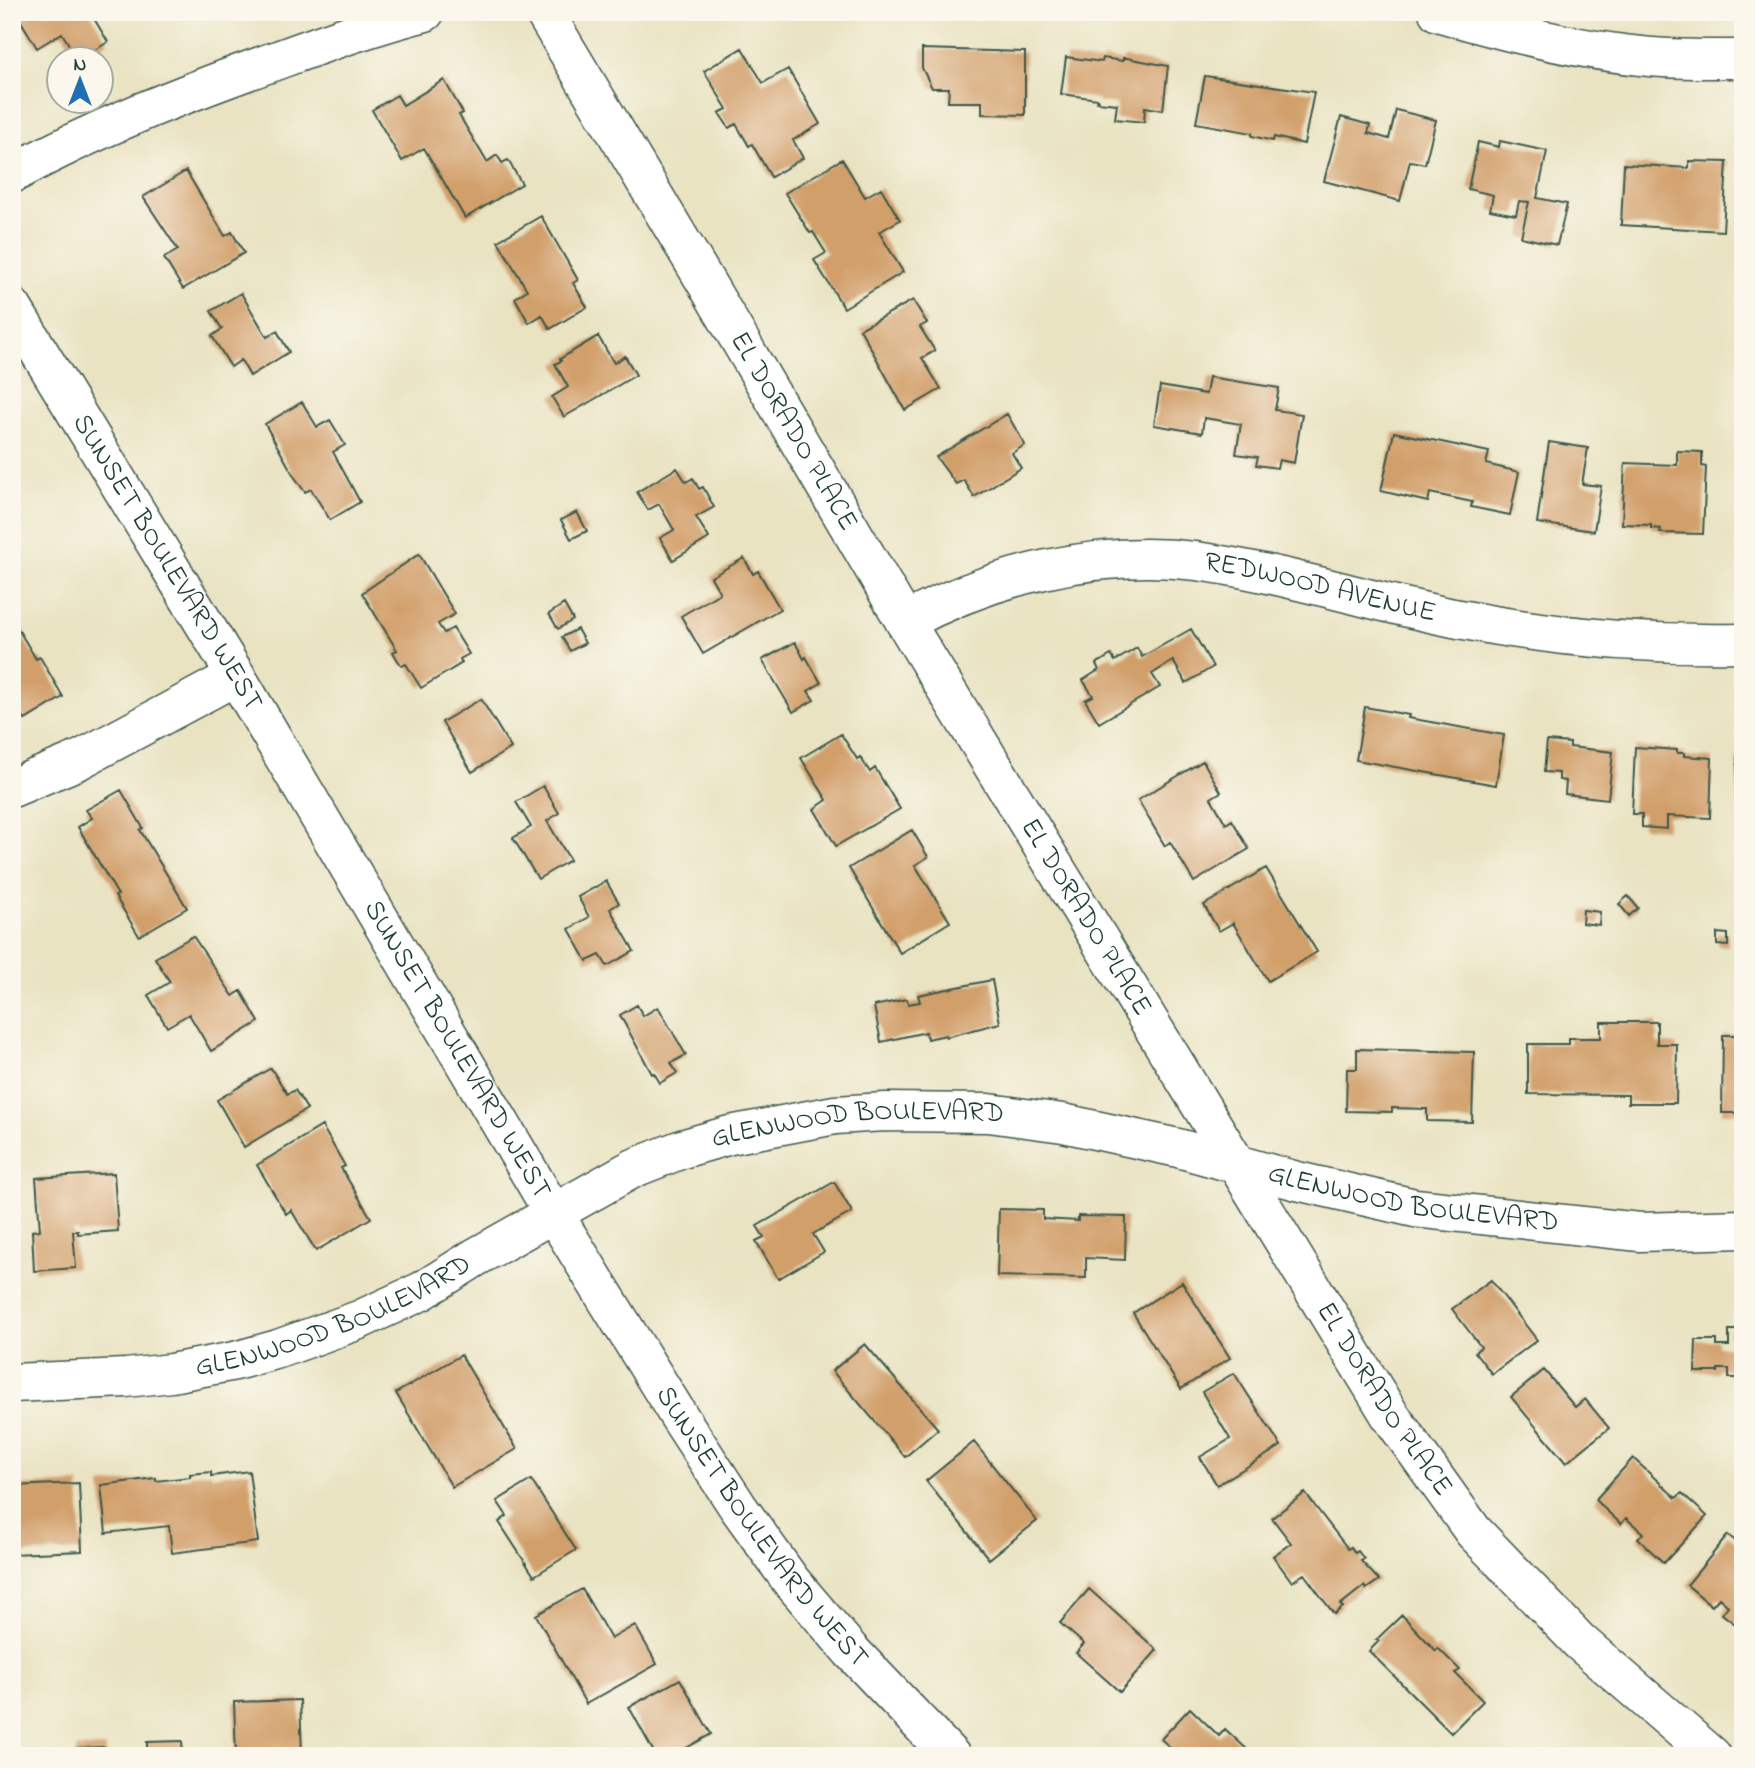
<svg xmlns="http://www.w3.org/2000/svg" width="1755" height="1768" viewBox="0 0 1755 1768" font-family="'Indie Flower',sans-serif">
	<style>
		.building { fill: #d19f6a }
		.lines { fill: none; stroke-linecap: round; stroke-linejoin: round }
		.minor-casing { stroke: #3d5649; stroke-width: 41 }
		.minor { stroke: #fff; stroke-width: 38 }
		.labels { text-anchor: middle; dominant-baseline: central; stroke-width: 7; stroke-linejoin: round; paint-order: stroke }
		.street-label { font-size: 28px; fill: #1f3d34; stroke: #fbf7ec }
	</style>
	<rect width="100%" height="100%" fill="#fbf7ec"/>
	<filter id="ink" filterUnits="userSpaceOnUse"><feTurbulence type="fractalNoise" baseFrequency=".0143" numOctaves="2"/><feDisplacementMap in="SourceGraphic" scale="14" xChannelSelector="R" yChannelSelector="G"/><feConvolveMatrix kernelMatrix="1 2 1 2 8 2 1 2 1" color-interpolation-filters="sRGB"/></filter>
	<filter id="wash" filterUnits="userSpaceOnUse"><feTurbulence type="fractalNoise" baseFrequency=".00686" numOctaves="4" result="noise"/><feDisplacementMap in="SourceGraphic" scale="28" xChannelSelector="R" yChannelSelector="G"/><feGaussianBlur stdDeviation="1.57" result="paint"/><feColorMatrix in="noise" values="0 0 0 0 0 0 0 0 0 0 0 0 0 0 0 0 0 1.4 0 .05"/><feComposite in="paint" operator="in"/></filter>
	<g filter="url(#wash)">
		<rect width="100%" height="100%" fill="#e9e3c2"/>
		<g id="blocks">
			<path class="building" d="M22,12h68l18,30 -30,18 -16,-27 -25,15 -18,-30 5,-3z
				M742,48l21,35 25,-14 32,55 -27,16 10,18 -32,19 -19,-33 -3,2 -13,-22 -7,4 -10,-15 8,-4 -23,-38z
				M922,49l103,3v63l-43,-1v-12h-34l1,-14h-17l-10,-20z
				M1066,57l36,5 1,-4 20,3v-3h4l41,8 -5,44 -18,-3 -1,15 -29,-3 2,-15 -20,-2 1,-3 -37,-5z
				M1205,76l109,16 -10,52 -30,-7 -1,4 -21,-5v-3l-56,-10z
				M444,80l19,33 -4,2 28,47 10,-7 5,8 6,-3 14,24 -57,34 -41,-70 -22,13 -30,-51 25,-15 6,10z
				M1396,110l40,10 -11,44 -15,-3 -10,40 -76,-20 17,-64 29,8 -2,8 21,6z
				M1500,141l47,10 -10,47 30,6 -10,41 -36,-8 8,-35 -10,-1 -3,14 -26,-5 3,-15 -25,-6 10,-47 21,5z
				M842,159l23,38 16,-9 19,32 -21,12 24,40 -59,36 -30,-48 12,-7 -13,-21 -3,1 -25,-40z
				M1689,161l38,1 -4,69 -102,-6 3,-61 65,4z
				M186,171l39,65 7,-4 12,21 -61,36 -19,-31 14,-8 -35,-53z
				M541,216l37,64 -5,3 14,24 -37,22 -8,-14 -13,8 -14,-25 12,-8 -29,-49z
				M241,293l26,44 10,-6 12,21 -39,24 -9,-16 -10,7 -19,-31 10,-7 -11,-18z
				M913,300l14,23 -7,4 15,24 -13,7 19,31 -36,21 -45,-81z
				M598,336l16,27 11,-7 11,19 -72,42 -12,-20 16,-10 -13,-23 6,-3 -1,-2z
				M1209,377l70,11 -4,22 27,4 -8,49 -15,-3 -2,8 -21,-3 2,-8 -22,-3 5,-30 -37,-6 -2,15 -48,-8 6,-39 46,8z
				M302,402l15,25 13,-7 15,25 -12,7 27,50 -30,18 -19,-31 -6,3 -11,-16 -29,-52z
				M1007,414l18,31 -13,8 9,15 -47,29 -10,-17 -8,4 -20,-27z
				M1394,432l95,20 -3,12 33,8 -9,43 -39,-8 1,-5 -42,-9 -2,9 -47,-11z
				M1549,442l39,6 -6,36 19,2 -7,45 -57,-8z
				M1677,451l25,1v14l4,1 -3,67 -43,-1 1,-4 -10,-1v-3l-29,-1 3,-61 52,2z
				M677,468l9,14 7,-4 6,11 4,-2 11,20 -18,10 13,21 -36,22 -13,-22 14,-8 -15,-26 -11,6 -11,-18z
				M577,512l10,19 -16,8 -10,-19z
				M419,554l36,60 -17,10 6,9 9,-5 16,26 -9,5 2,4 -41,25 -15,-24 -4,2 -5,-7 -4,-7 4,-2 -35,-57z
				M744,558l9,16 5,-3 22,38 -77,45 -22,-38 39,-23 -9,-16z
				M564,604l9,16 -15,9 -9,-15z
				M12,619l24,40 4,-2 23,40 -38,23 -13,-22z
				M577,629l8,14 -15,8 -8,-14z
				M1191,629l22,38 -27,16 -13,-22 -21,13 8,13 -61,36 -14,-23 8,-4 -10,-16 16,-10 -3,-6 15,-9 4,6 22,-13 5,9z
				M795,642l9,17 2,-2 15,26 -13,8 6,9 -21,12 -31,-52z
				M481,699l30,49 -39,24 -30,-50z
				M1365,707l44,8 -1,3 96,17 -8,50 -140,-25z
				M841,734l16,25 3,-2 10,15 5,-4 25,41 -64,37 -22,-37 13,-9 -26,-42z
				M1547,741l23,2v4l43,5 -5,47 -43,-5 1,-13 -7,-1v-7l-15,-1z
				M1635,747l42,3v3h7v3l28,2 -2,60 -43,-2v13l-25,-2v-13h-10z
				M1737,757h6v50h-5z
				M1203,761l18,31 -10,6 15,26 6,-4 17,29 -55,33 -24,-40 -5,4 -27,-46z
				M543,786l16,27 -12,8 23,39 -32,19 -25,-41 18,-11 -15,-25z
				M121,790l22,38 -3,2 47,78 -48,28 -24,-40 3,-1 -40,-68 14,-9 -6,-8z
				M912,830l16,27 -13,8 35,57 -50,31 -51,-85z
				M1266,868l51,84 -49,29 -35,-58 -14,8 -15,-26z
				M606,881l13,22 -9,6 24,42 -27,15 -7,-11 -13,6 -18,-32 20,-12 -11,-20z
				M1628,896l10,12 -9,8 -10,-12z
				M1583,910l17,2 -1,13 -17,-2z
				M1717,933l11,1v12l-11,-1z
				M193,936l40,60 8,-5 18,31 -48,29 -22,-37 -22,13 -19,-32 22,-13 -15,-24z
				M992,980l8,43 -54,14v-2l-19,4 -1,-7 -45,10 -7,-36 33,-7 1,5 12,-2 -2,-7z
				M637,1005l6,11 15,-9 28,48 -15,8 6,10 -17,10 -6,-10 -2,1 -32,-59z
				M1601,1022h56v22h20l-1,59h-48v-8l-100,-1v-50h41v-6h32z
				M1723,1035h20v78h-21z
				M1357,1049l117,3 -2,70 -45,-1v-12l-35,-1v4l-46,-1 1,-42h10z
				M271,1068l16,26 8,-4 12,19 -63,38 -27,-47z
				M322,1126l23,40 -4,2 30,50 -55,33 -25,-41 -5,4 -29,-49z
				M114,1173l4,58 -40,3v-3h-5l3,37 -42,3 -2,-40 8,-1 -4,-52z
				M834,1182l18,30 -39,22 11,18 -46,27 -22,-38 8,-4 -7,-11z
				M999,1209l44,1v9l35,2v-5l48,1 -1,43 -39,-2v20l-89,-2z
				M1491,1280l46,60 -45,34 -17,-22 6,-5 -29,-38z
				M1182,1282l48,76 -49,31 -48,-76z
				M1729,1330h14v48h-14v-9h-11v3h-23l1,-32h21v6h12z
				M865,1344l73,85 -33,28 -73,-86z
				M461,1355l56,94 -65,38 -56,-94z
				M1544,1370l31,37 10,-8 24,29 -43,35 -55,-66z
				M1234,1373l47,73 -64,39 -17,-28 30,-18 -28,-47z
				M974,1442l63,79 -48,38 -63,-78z
				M1633,1458l43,40 6,-5 25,23 -43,47 -26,-24 5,-6 -17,-15 -5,6 -26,-24z
				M249,1471l9,71 -86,11 -3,-27 -63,7 -5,-48 55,-7v3l34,-4v-3l21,-2v4z
				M531,1480l45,70 -42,26 -35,-54 8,-6 -10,-15z
				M79,1483l3,68 -70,3v-68z
				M1305,1493l43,56 3,-2 4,6 3,-2 6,8 -3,2 18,19 -13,9 -2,-3 -24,19 3,2 -9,7 -30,-40 -12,8 -19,-26 18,-13 -19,-25z
				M1728,1535l15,12v83l-21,-16 6,-8 -9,-8 -7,8 -25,-21z
				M582,1589l29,50 24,-14 22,39 -71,40 -50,-89z
				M1089,1589l68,61 -37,42 -44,-39 8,-9 -24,-21z
				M1402,1615l34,36 2,-3 22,22 -5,3 28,28 -32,32 -82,-82 10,-10 -3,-1z
				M680,1679l31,55 -39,22h-16l-27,-49z
				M300,1700l2,56h-66l-2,-54z
				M1190,1708l29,28 6,-7 26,24 -3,3h-69l-18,-17z
				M182,1741l1,15h-36v-14z
				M106,1747v9h-30v-8z"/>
		</g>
	</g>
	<g filter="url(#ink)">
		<use href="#blocks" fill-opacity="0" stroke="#3d5649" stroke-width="2"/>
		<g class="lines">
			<defs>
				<g id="minor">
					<path id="s1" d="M544,12l164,274 197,336 485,793 83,116 107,111 132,114"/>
					<path d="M1438,12c67,20 134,37 203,44 34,4 68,3 102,3"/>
					<path d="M12,174c83,-46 171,-80 260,-112 50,-18 101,-37 153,-50"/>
					<path id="s2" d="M12,307l224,369 318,538 124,201 60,92 53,74 60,70 100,105"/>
					<path id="s3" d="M905,622c87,-47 192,-73 291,-61 89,12 175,41 263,58 94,18 188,26 284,24"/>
					<path d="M12,788l67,-28 157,-84"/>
					<path id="s4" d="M12,1383l114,-5 45,-5 64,-12 43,-12 81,-29 63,-29 54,-34 158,-89 48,-19 48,-14 105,-20 50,-3 104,1 74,10 115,25 119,33 118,27 225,24 103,-3"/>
				</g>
			</defs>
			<use href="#minor" class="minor-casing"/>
			<use href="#minor" class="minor"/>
		</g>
	</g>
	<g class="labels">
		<g class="street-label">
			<text stroke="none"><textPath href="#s1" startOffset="488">EL DORADO PLACE</textPath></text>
			<text stroke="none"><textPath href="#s2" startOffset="299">SUNSET BOULEVARD WEST</textPath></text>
			<text stroke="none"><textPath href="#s3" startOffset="429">REDWOOD AVENUE</textPath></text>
			<text stroke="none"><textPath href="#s1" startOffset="1055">EL DORADO PLACE</textPath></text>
			<text stroke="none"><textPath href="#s2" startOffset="866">SUNSET BOULEVARD WEST</textPath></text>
			<text stroke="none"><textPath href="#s4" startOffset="900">GLENWOOD BOULEVARD</textPath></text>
			<text stroke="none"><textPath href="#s4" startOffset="1466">GLENWOOD BOULEVARD</textPath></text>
			<text stroke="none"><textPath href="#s4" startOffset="332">GLENWOOD BOULEVARD</textPath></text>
			<text stroke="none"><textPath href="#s1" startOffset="1622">EL DORADO PLACE</textPath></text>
			<text stroke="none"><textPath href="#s2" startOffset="1433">SUNSET BOULEVARD WEST</textPath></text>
		</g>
	</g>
	<rect width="1755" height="1768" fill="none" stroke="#fbf7ec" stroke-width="42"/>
	<g transform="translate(80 80)"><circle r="33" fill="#fbf7ec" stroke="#a3ada2" stroke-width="2"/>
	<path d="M0-5L12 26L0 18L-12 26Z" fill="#1f6fb2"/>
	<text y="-10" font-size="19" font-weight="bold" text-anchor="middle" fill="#1f3d34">N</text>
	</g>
</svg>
